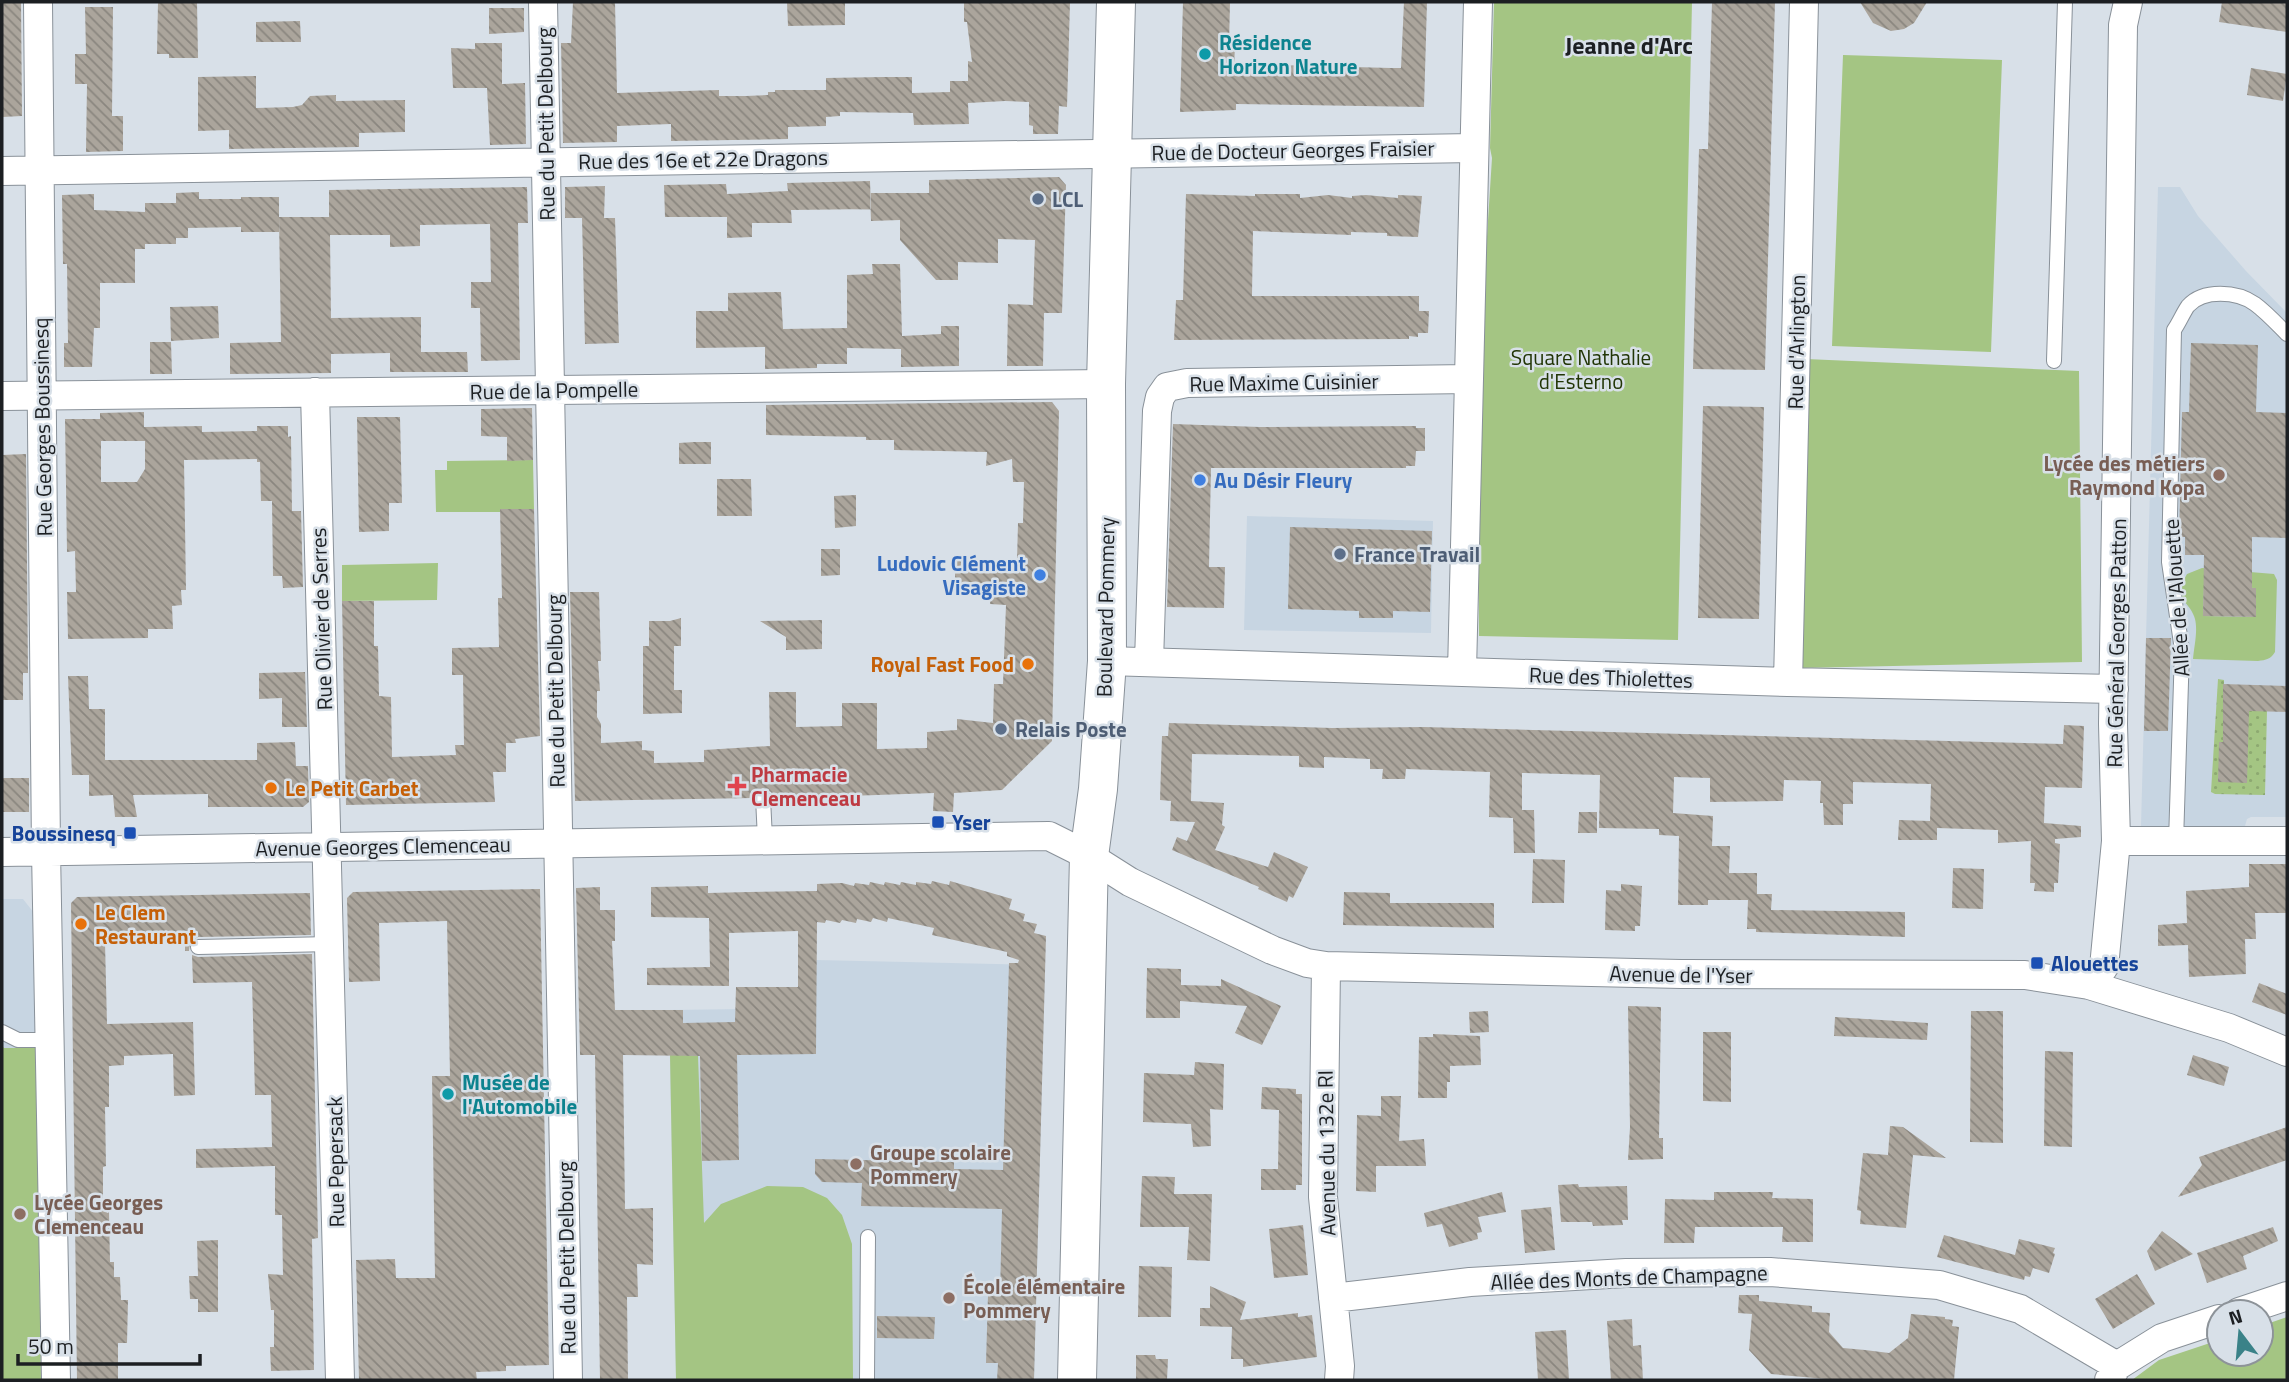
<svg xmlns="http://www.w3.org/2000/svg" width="2289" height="1382" viewBox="0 0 2289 1382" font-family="'Titillium Web',sans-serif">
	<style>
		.built { fill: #c7d5e2 }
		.grass { fill: url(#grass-dots) }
		.green { fill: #a4c583; fill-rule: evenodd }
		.building { fill: url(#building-back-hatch); fill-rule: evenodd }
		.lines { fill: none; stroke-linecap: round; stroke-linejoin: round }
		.lane-casing { stroke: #899199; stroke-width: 16 }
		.street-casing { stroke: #899199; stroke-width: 30 }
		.primary-casing { stroke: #899199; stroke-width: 40 }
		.lane { stroke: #fff; stroke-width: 14 }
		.street { stroke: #fff; stroke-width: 28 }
		.primary { stroke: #fff; stroke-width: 38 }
		.culture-dot { fill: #0f9aa8; stroke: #d8e0e8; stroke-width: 2.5 }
		.service-dot { fill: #5c6f8a; stroke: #d8e0e8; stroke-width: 2.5 }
		.education-dot { fill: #8d6e63; stroke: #d8e0e8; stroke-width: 2.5 }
		.shop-dot { fill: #3f7fe0; stroke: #d8e0e8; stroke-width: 2.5 }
		.food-dot { fill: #e8710a; stroke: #d8e0e8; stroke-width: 2.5 }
		.health-dot { fill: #e0444e; stroke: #d8e0e8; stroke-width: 2.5 }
		.transit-dot { fill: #1a4fb4; stroke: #d8e0e8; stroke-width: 2.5 }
		.labels { text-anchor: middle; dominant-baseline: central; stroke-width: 5; stroke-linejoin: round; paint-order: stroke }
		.culture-label { font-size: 21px; font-weight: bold; fill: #0d838f; stroke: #d8e0e8; text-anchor: start }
		.street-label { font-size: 21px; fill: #1c1f22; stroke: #d8e0e8 }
		.service-label { font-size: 21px; font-weight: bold; fill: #4e5e75; stroke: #d8e0e8; text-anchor: start }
		.park-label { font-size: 21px; fill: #223606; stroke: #d8e0e8 }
		.education-label { font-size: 21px; font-weight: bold; fill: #785e54; stroke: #d8e0e8; text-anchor: start }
		.shop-label { font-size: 21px; font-weight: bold; fill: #366cbe; stroke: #d8e0e8; text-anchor: start }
		.food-label { font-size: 21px; font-weight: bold; fill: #c56008; stroke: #d8e0e8; text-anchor: start }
		.health-label { font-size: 21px; font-weight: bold; fill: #be3a42; stroke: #d8e0e8; text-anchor: start }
		.transit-label { font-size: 21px; font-weight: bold; fill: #164399; stroke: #d8e0e8; text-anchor: start }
		.quarter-label { font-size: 24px; font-weight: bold; fill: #1c1f22; stroke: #d8e0e8 }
	</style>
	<defs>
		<pattern id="grass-dots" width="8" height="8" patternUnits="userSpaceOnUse" patternTransform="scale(1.75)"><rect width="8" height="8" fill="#a4c583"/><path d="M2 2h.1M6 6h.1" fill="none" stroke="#8da971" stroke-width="1.8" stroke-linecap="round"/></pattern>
		<pattern id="building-back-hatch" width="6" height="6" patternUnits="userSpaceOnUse" patternTransform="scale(1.75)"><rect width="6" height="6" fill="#aba59c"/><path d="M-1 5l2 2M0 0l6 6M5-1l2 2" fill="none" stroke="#8a867f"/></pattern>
	</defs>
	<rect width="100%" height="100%" fill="#d8e0e8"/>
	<path class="built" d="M2158,187h22l18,29 48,55 41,42v504h-36l-4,2 -2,7h-104z
		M1247,516l186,5 -2,112 -187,-3z
		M2,899h21l11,14 7,467h-39z
		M816,960l229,5 -11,415h-358l-7,-370 147,-2z"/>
	<path class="grass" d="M2218,679l6,1 -1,62 -5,40 31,-71h18l-2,84 -50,-1 -4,-2z"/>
	<path class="green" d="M1494,2h198l-14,638 -199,-4 -1,-257 14,-221 -2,-10z
		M1843,55l159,5 -11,292 -159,-6z
		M1806,359l273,12 3,291 -283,6z
		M533,460l1,49h-33l-1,3h-64l-1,-42h12v-9z
		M438,563l-1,37 -95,1v-36z
		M2202,568l72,6 3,6 -2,72c-4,7 -9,8 -17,9l-65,-2c1,-12 5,-28 2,-40 -5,-19 -23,-17 -8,-45zM2204,587l52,1 -1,29 -52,-1z
		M2,1046l2,2h32l5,332h-39z
		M670,1054l28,2 6,167 17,-19 46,-18 36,1 24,11 15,17 10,29 1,136h-177z
		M2287,1317v63h-155l27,-20 60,-20v14h42v-28z"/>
	<path class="building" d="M2,2h19l1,114 -20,1z
		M158,2h39l1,56h-29v-4h-12z
		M573,2h42l2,91 102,-3v6h27l22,-1v-3h7v-2h51v-12l57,-1h29v16l38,-1v-11h18v-20l4,1 -5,-40h-3v-20h106l-3,105 -8,-1 -1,28h-25v-8l-4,-1v-23l-24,-1 -37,2 1,21 -55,1 -1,-12 -73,-1v4l-14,1v9l-38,1v12l-117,2v-17l-54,2v16l-54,1 -2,-100h10z
		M787,2h58v23l-57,1z
		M1183,2h47l-1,44h6l-1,21 43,1v-3l114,3h10l3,-66h23l-3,105 -188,-3v6l-56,2z
		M1712,2h63l-10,368 -72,-1 6,-220h9z
		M1860,2h67l-13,21 -10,6 -13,2 -18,-8z
		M2222,2h65v30l-68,-10z
		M85,7h28l-1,109h11v35l-37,1 1,-68h-12v-30h11z
		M489,8h35v24l-35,2z
		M300,21l1,21h-45v-20z
		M475,43h27v41l23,-1 1,61 -36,1 -3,-57h-34l-2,-40 24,1z
		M2251,68l36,6 -4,27 -36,-6z
		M256,76v32l37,-1 9,-2 8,-9 26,-1v6l69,-1v32l-46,1v14l-130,2v-19l-31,1v-54z
		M1059,177l7,8 -4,128h-18l-1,53h-36l1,-62 25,1 2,-65 -37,-1v24l-40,-1v18h-22l-36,-40v-20l-29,1 -1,-28h59v-13z
		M870,181l1,28 -80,1 1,13h-40v14l-25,1v-21h-62l-1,-32 62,-1 1,10 61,-3 -1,-8z
		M605,186l-1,32h11l4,125 -34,1 -3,-126h-17v-31z
		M527,187l1,36h-10l2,137 -39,1 -1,-53h-9v-26h20l-1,-58 -70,1v21l-30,1v-12h-60l1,83 90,-1v35h46l1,20h-78v-19l-59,1v19l-101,1v-31l51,-1 -2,-125h50v-27z
		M199,192v7h42v-2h38v35h-38v-5l-53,1v10h-12v6h-31v5h-10v34h-35v45h-6l-2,39h-28v-24h4l-1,-79h-4l-1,-69 32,-1v16l51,2v-9h31v-10z
		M1186,194l69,2v-2h45v4l28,-3 24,3v-2l14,-1 32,3v-3l24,1 -4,41 -31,-1v-3l-36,-1v3l-98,-4 -1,65h167v15h10l-1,22h-10v4l-9,-1v3l-235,1 2,-40h7z
		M872,264h28l2,72 39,-2v-8h18v40l-58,1v-18l-54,-1v16h-30v4l-52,1v-22l-69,1v-37h32v-18l53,-1 2,37 64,-1v-53l26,-1z
		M218,306l1,32 -48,3 -1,-34z
		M150,342h21l1,32h-22z
		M2191,343l67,2 -2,67 31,1v125l-35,-1v51h4v29l-53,-1 1,-61h-19v-18h-6l3,-125h7z
		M1052,402l7,9 -7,330 -50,49 -48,3 -1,19 -20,-1 1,-18 -143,5 -18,-1 -2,-5 -8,-4 -6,2 -4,8 -178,3 -5,-209h29l2,69h-3l2,30h-3v26l4,7v19l41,-2v9l12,1v12l50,-1v-12l66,-4 -1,-54h27v35l46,-1v-23h35v46l50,-1v-16l30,-2v-11l36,4 1,-39h9l3,-79 -16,-1 1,-13 -36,-2v-30l62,2 1,-38h5l1,-41h-11l-1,-23 -26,7 1,-14 -93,-2v-10h-28v-3l-100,-2v-30z
		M1703,406l61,1 -5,212 -61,-1z
		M532,408l1,52 -26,1v-24l-26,-1v-27z
		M144,412v15l58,-1v6l55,-1v-5h31v11l3,-1 1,75h9l2,76 -20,1 -1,-12h-9l-1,-75h-11l-1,-39h-3v-3l-73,1 2,130h-5l1,15 -10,1 1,23h-25v9l-80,1 -1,-47h9l-1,-41 -8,1 -2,-133h35v-6zM145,433v36l-8,13h-36v-41h44z
		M357,417h43l2,86h-13v28l-30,1z
		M1173,424l87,3 156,-1v2h9v23h-9l-1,15h-9v2h-195l-2,99h16l-1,41 -57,-1z
		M694,442h17v22h-32v-21z
		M26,454l2,219h-5v27h-21v-245z
		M717,479h34l1,37h-35z
		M856,495v31l-21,2 -1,-32z
		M500,509h34l6,227 -25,3 1,4h-10v29h-13l2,30 -149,3 -4,-204h32v45h4l1,50 12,1 1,60 64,-2 -1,-10h9l-1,-70h-11v-27l47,-1 -1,-49h4z
		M1290,527l142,4 -2,81 -37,-1v7h-34v-7l-71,-2z
		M821,549h19v26l-19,1z
		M681,618v28h-7v44h8v23l-39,1v-68h6v-25h21z
		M822,620v29l-36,1v-13l-26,-16z
		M2146,638h25l-3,93h-24z
		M305,672l2,55h-25v-29l-23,1v-26z
		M68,676h20l1,33h16v51h152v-17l38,-1 1,24h12l1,36 -6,5h-95v-13l-75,1 4,22h-22l-2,-22 -24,1v-21h-17z
		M2223,684l64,2v26l-38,-1 -2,72 -29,-1 1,-40h4z
		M1169,723l163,5 91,-1 640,17 1,-19 20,1 -2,62 -37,-1 -1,36 37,3v11l-26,2v4l5,1 -2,39h-4v9l-20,-1 1,-8h-5l1,-42 -33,2v-13l-61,-2v12h-39l1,-20 31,1 1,-37 -78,-2v22h-10v21h-19l-1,-22h-3l1,-22 -37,-1 -1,21 -73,1v-24l-36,-1 -1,36 40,3 -1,30h18l-1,27h28v21h15l-1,16 134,2v25l-149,-5v-3h-9l1,-29h-40v5h-30l1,-69 -20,-1v-6l-60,-1 1,-53 -78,-2v37h12l1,43h-21l-1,-35 -24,-1 1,-45 -84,-3 -1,10h-23l1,-10h-13v-10l-46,-2v11l-25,-1v-11l-107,-2 -1,47 33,2 -2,22 3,2 -10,23 53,17 6,-15 34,15 -15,31 -4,-2 -2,6 -29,-13 1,-2 -87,-37 5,-13 10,4 8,-19 -25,-1 1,-20 -11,-1 2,-64h6z
		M2,778h27v34h-27z
		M1579,812h18v21h-19z
		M1533,859l32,1 -1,43h-32z
		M2249,864h38v49h-32l1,26h-11l1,35 -57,3 -1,-32 -30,1v-21l29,-2 -1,-32 63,-4z
		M1953,868l31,1 -1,40 -31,-1z
		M932,881l17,4 1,-4 62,18 -3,10 16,5 -2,7 14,3 -3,9 12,3 -12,444h-37l1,-17h-12l2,-68 12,1 2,-87 -141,-3 1,-23 -40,-1 -7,-8v-15l139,3v7l49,1 6,-207h9l1,-3 -12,-4v-4l-75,-17 2,-7 -46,-10 -1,4 -14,-4 -2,4 -14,-3 -1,4 -14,-3 -2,3 -14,-3 -1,3 -8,-1 -1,132 -79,1 2,105 -37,1 -2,-105 -77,-1 2,154 28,-1v57l-16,-1 1,33h-11l1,83h-28l-5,-325h-15l-4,-167 24,-1v23h15v31h-3l3,69h68v13l52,-1 1,-35h62v-56l-69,2v53l-82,-1v-17l63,-1 -1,-49 -58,-1v-30l57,-1v7l41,-1 68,-1v-7l25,-1 12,3 1,-3 14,2 1,-3 14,3 1,-3 15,3 1,-3 15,3v-3l15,2z
		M1621,884l21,2 -2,40h-5v5l-30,-1 1,-40 15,1z
		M540,889l9,476 -43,1v5l-30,1 1,8h-118l-3,-120 39,-1 1,19h39l-3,-202h18l-3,-155 -68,2 1,58 -31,1 -2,-84 6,-6z
		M1344,892l46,1v10h104v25l-151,-3z
		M310,893l1,42 -113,2 -8,5 -1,9h-4v-16l-44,-1 1,7 -37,1 2,82 86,-2 2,73 -21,1 -1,-42 -49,2v9l-15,1v41h-4l1,59 -3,1v34h3l1,12 2,-1 1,50h4v15h6l1,23h7l-1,43h-9v37h-41l-6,-477 6,-6z
		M312,954l6,284 -6,1 2,131 -43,1 -1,-24h4v-37h-3l-3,-36 15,1 -1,-60h-7v-49l-79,2v-19l76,-2 -1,-52h-16l-3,-113 -59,1 -1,-28 6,2z
		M1147,968l34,1v16l40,1v-7l60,27 -1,2 -18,37 -27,-12 12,-27 -67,-5v17h-34z
		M2259,983l28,11v21l-35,-13z
		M1628,1006l33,1 -2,131h4v21l-35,1 2,-33z
		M1488,1011l1,21 -19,1 -1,-21z
		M1971,1011h32v132l-33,-1z
		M1835,1017l93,6 -1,17 -93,-4z
		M1703,1032h28v70l-28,-1z
		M1433,1034l47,2 1,29 -31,1v16h-3v16h-29l1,-61h14z
		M2045,1051l28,1 -1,95 -28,-1z
		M2193,1055l36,12 -5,19 -37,-11z
		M1195,1062l29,2 -1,46 -13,-1 1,37 -18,1 -2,-23 -48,-2 1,-49 50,2z
		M1262,1087l34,2v5h6v91h-6v5h-35v-21h17l1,-59 -18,-1z
		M1381,1096h20l-2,45 25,-2 2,27h-50v26l-20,-1 1,-76 24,1z
		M1890,1126l13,1 43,31 -33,-3 -7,73 -46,-4 1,-13 -4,-1 6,-57 25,2z
		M2287,1127v33l-109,37 24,-32 -3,-8z
		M1142,1176l33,1 -1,17h38l-2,67 -23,-1 2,-33h-49z
		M1578,1184l1,3 48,-1 1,34h-6l1,5 -30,1 -1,-4h-31l-3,-37z
		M1502,1192l4,20 -28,5 4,15 -5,1 1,6 -29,8 -7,-23 -15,3 -3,-14z
		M1714,1192h59l-1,6 41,1v43h-31l1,-15h-88l-1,16h-30l1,-44 49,1z
		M1551,1207l4,43 -30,3 -4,-43z
		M1303,1225l5,50 -34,3 -5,-49z
		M2273,1227l5,14 -35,15 4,13 -40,14 -10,-30z
		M2162,1231l31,23 -38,17 -8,-20z
		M1944,1235l71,20 4,-16 36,9 -2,5 2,1 -6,19 -16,-5 -3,9 -5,-1 -1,4 -87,-23z
		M218,1240v72h-20v-13h-8l-1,-23h9l-1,-35z
		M1139,1266l33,1 -1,50h-33z
		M2137,1274l18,30 -42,25 -18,-30z
		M1210,1286l36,16 -6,18 58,-7v4l14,-2 5,42 -74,10v-8h-12l1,-32 -32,-1v-18h10z
		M1739,1295h20v6l53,5v6l18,1 -1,19 14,16 22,2 24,3 19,-15 3,-24 34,3v2l8,1 -1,6 7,1 -5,53h-117l-66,-6 -22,-24 3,-36 -14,-1z
		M877,1316l58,1 -1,22 -57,-1z
		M1632,1319l1,27 8,-1 2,35h-32l-4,-59z
		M1566,1330l3,50h-31l-3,-48z
		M1136,1355h19l1,4h12l-1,21h-31z"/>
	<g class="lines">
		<defs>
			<path id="lane" d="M2054,361l11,-359
				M763,798l2,41
				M2176,842l6,-192 -13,-88 5,-232c5,-7 9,-17 14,-24 15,-17 49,-15 67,-2 11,8 22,20 32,30
				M198,947l132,-3
				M2,1032l16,8h32
				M867,1380l1,-143"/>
			<path id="street" d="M38,2l8,849 10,529
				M543,2l25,1378
				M2,171l1472,-23
				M315,392l25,988
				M2,396l1104,-12
				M1107,661l681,21 326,7
				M1149,662l8,-251 3,-14 7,-10 20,-4 282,-4
				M1462,672l16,-670
				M1788,682l16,-680
				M2116,841h171
				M2,852l1047,-16 40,20 41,26 142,68 35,13 19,3 355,8 344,1 64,10 140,43 58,24
				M1326,966l-3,231 17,169 -1,14
				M2089,985l15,-18 12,-126 -3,-117 10,-699 5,-23
				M1333,1298l137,-16 156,-9 144,-1 169,13 81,24 97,57
				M2239,1312l48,-16
				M2109,1380l8,-14 45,-28 57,-19"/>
			<path id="primary" d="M1077,1380l12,-524 9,-67 9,-128 -1,-277 10,-382"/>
		</defs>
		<use href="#lane" class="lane-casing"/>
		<use href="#street" class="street-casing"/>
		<use href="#primary" class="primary-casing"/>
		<use href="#lane" class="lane"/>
		<use href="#street" class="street"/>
		<use href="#primary" class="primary"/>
	</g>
	<g class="culture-dot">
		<circle cx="1205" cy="54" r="7"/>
		<circle cx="448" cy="1094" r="7"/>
	</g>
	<g class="service-dot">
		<circle cx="1038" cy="199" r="7"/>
		<circle cx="1340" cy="554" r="7"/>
		<circle cx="1001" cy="729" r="7"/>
	</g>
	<g class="education-dot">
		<circle cx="2219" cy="475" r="7"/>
		<circle cx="856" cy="1164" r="7"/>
		<circle cx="20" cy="1214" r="7"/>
		<circle cx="949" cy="1298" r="7"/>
	</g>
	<g class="shop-dot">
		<circle cx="1200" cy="480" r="7"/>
		<circle cx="1040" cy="575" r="7"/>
	</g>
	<g class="food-dot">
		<circle cx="1028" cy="664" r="7"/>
		<circle cx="271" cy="788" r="7"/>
		<circle cx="81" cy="924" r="7"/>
	</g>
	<path class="health-dot" d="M733.5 775.5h7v7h7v7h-7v7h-7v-7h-7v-7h7z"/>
	<g class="transit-dot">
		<rect x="931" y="815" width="14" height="14" rx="3.5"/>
		<rect x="123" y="826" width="14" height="14" rx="3.5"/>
		<rect x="2030" y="956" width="14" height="14" rx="3.5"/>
	</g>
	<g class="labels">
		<g class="culture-label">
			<text x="1219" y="42">Résidence<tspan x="1219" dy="24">Horizon Nature</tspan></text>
			<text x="462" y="1082">Musée de<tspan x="462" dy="24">l'Automobile</tspan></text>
		</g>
		<g class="street-label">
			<text transform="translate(545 124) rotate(-91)">Rue du Petit Delbourg</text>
			<text transform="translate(1293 150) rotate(-1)">Rue de Docteur Georges Fraisier</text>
			<text transform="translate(703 159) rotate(-1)">Rue des 16e et 22e Dragons</text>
			<text transform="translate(1796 342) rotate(-89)">Rue d'Arlington</text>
			<text transform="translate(1284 382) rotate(-1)">Rue Maxime Cuisinier</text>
			<text transform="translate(554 390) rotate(-1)">Rue de la Pompelle</text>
			<text transform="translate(42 427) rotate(-91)">Rue Georges Boussinesq</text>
			<text transform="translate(2176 598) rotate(-94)">Allée de l'Alouette</text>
			<text transform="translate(1105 607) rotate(-89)">Boulevard Pommery</text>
			<text transform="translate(321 619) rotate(-92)">Rue Olivier de Serres</text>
			<text transform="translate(2116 643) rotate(-89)">Rue Général Georges Patton</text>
			<text transform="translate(1611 677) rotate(2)">Rue des Thiolettes</text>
			<text transform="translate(555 691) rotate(-91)">Rue du Petit Delbourg</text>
			<text transform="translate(383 846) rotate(-1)">Avenue Georges Clemenceau</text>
			<text transform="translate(1681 974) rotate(1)">Avenue de l'Yser</text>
			<text transform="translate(1326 1153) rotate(-91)">Avenue du 132e RI</text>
			<text transform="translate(335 1162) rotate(-91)">Rue Pepersack</text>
			<text transform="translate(566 1258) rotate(-91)">Rue du Petit Delbourg</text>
			<text transform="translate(1629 1277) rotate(-2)">Allée des Monts de Champagne</text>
		</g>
		<g class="service-label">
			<text x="1052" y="199">LCL</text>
			<text x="1354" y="554">France Travail</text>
			<text x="1015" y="729">Relais Poste</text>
		</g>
		<g class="park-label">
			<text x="1581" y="357">Square Nathalie<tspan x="1581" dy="24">d'Esterno</tspan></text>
		</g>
		<g class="education-label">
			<text x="2205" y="463" text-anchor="end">Lycée des métiers<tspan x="2205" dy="24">Raymond Kopa</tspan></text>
			<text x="870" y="1152">Groupe scolaire<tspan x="870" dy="24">Pommery</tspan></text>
			<text x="34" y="1202">Lycée Georges<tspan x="34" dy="24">Clemenceau</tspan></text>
			<text x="963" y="1286">École élémentaire<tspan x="963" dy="24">Pommery</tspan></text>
		</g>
		<g class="shop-label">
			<text x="1214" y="480">Au Désir Fleury</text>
			<text x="1026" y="563" text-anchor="end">Ludovic Clément<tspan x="1026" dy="24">Visagiste</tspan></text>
		</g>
		<g class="food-label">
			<text x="1014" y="664" text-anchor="end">Royal Fast Food</text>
			<text x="285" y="788">Le Petit Carbet</text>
			<text x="95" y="912">Le Clem<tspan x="95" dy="24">Restaurant</tspan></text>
		</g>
		<g class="health-label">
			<text x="751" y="774">Pharmacie<tspan x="751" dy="24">Clemenceau</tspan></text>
		</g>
		<g class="transit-label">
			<text x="952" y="822">Yser</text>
			<text x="116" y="833" text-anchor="end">Boussinesq</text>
			<text x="2051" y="963">Alouettes</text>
		</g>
		<g class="quarter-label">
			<text x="1629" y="45">Jeanne d'Arc</text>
		</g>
	</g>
	<rect width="2289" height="1382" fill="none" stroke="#1c1f22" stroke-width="7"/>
	<g transform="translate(2240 1333) rotate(344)"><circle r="33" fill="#d8e0e8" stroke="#8d9399" stroke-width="2"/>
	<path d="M0-5L12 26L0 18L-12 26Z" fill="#3a8288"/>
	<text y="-10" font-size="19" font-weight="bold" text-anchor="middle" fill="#1c1f22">N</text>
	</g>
	<path d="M18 1354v10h182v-10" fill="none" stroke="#1c1f22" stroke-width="3.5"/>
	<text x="28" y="1354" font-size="21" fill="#1c1f22" stroke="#d8e0e8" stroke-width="5" paint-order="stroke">50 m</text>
</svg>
